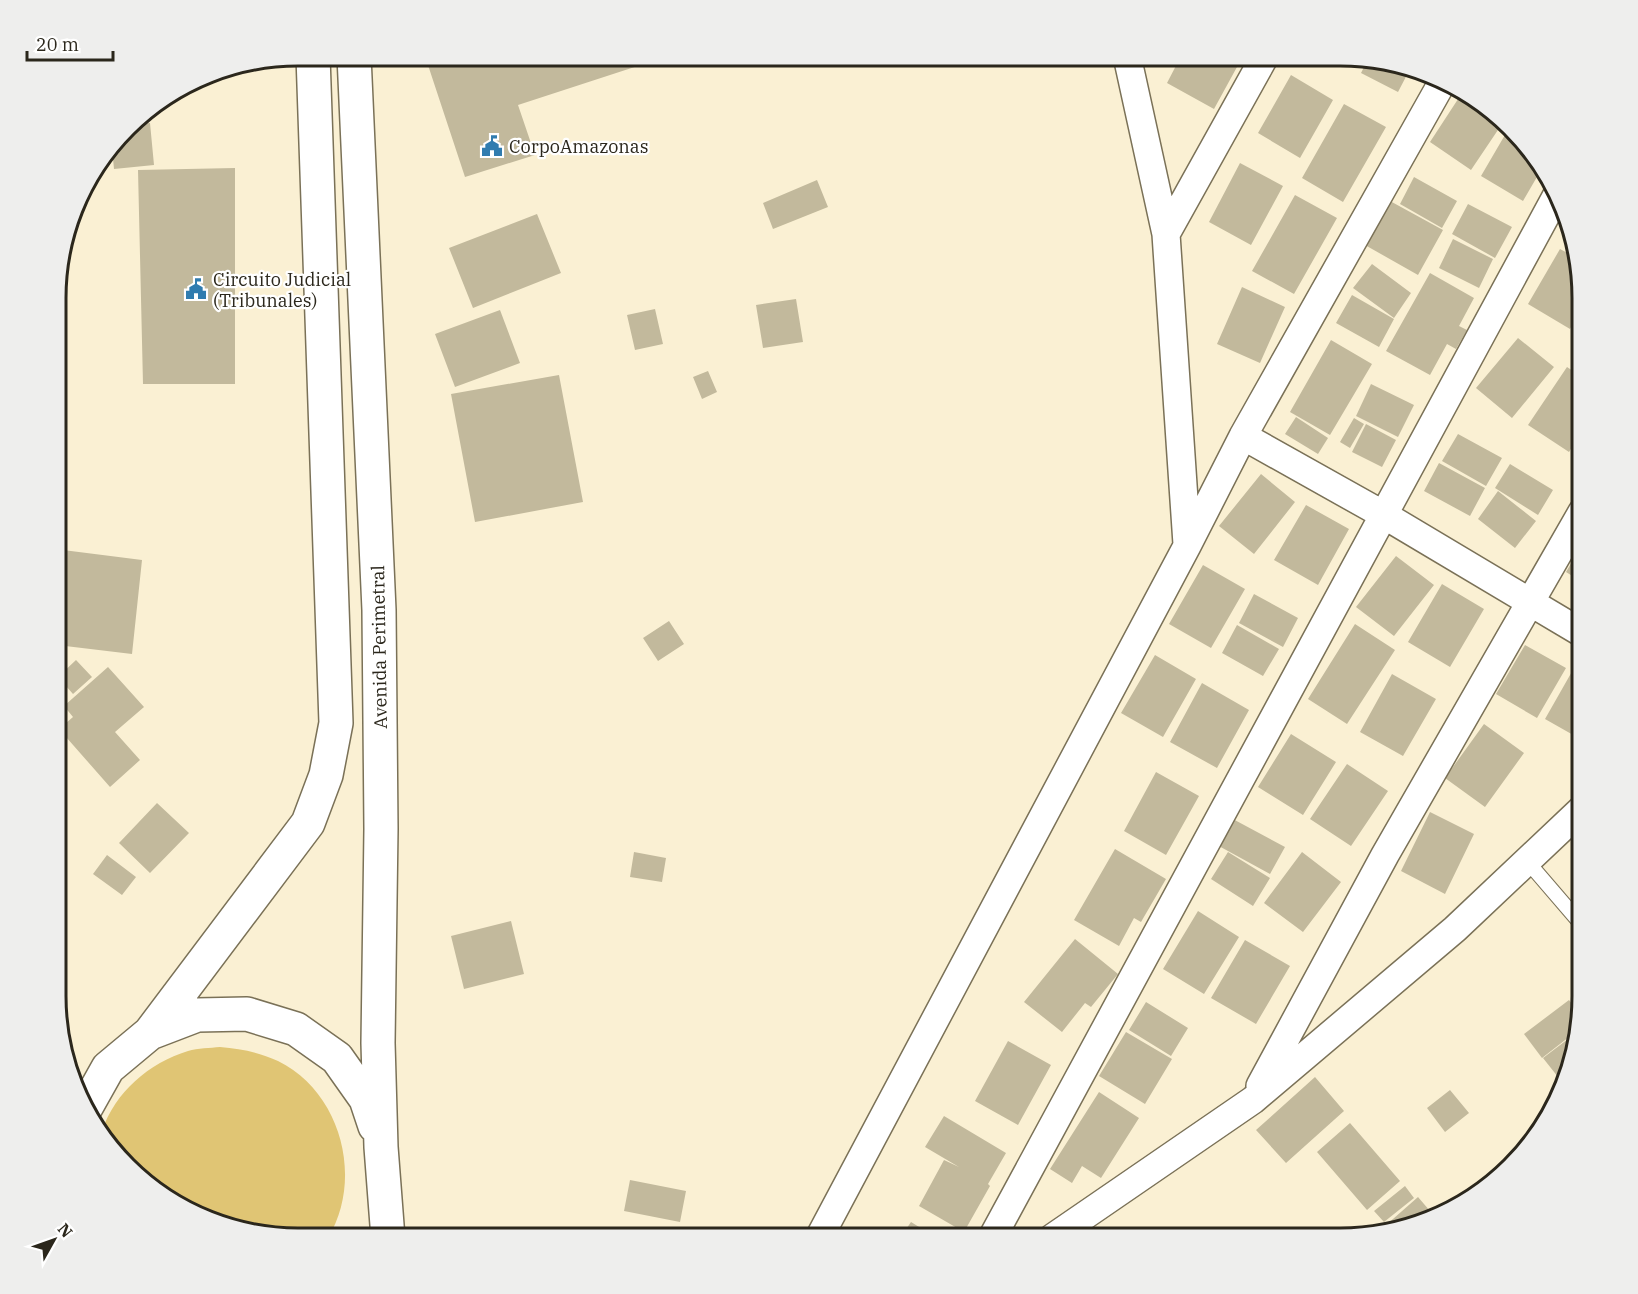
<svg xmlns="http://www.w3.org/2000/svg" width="1638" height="1294" viewBox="0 0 1638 1294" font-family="'IBM Plex Serif',serif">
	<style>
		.green { fill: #e0c574 }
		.building { fill: #c2b99c }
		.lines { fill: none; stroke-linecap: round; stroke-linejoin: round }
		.lane-casing { stroke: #7a7157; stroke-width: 16 }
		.street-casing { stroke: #7a7157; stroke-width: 30 }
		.secondary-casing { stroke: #7a7157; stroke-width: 36 }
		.lane { stroke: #fff; stroke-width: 14 }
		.street { stroke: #fff; stroke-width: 27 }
		.secondary { stroke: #fff; stroke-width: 33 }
		.labels { text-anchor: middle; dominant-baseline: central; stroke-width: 4.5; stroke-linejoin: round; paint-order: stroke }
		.poi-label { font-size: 18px; fill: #2b271c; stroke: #fff; text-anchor: start }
		.street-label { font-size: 18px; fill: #2b271c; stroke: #fff }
		.rim { fill: none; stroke: #2b271c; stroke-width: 3 }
	</style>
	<rect width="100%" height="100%" fill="#faf0d3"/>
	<path class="green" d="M220,1047c21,2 39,5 58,14 63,31 86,117 50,177h-45l-77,-18 -68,-42 -36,-47c13,-39 47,-68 86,-80 10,-3 22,-3 32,-4z"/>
	<path class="building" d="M425,56h227l1,5 -135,44 17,50 -70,22z
		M1181,56h62l-29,53 -47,-26z
		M1368,59l42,10 -12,23 -37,-19z
		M1291,75l42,25 -33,58 -42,-25z
		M1462,93l38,23 4,5 -33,49 -41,-28z
		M1344,104l42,23 -43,75 -41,-24z
		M150,123l4,42 -40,4 -2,-21 19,-23z
		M1509,128l32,42 -18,31 -42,-25z
		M1240,163l43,23 -32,59 -42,-23z
		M235,168v216h-92l-5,-214z
		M1414,177l43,24 -15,27 -42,-24z
		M817,180l11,27 -55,22 -10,-26z
		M1295,195l42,23 -43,76 -42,-23z
		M1390,201l53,29 -25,45 -53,-30z
		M1468,204l44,23 -17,31 -43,-24z
		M537,214l24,59 -88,35 -24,-60z
		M1453,239l40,20 -14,29 -40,-20z
		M1560,249l13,7 9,42v9l-12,22 -42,-25z
		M1372,264l39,29 -17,25 -41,-30z
		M1430,273l44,25 -15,28 8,4 -11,19 -9,-5 -17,31 -44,-24z
		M1242,287l43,20 -25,56 -43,-19z
		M1352,295l42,24 -15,28 -43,-24z
		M796,299l7,43 -40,6 -7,-43z
		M655,309l8,35 -28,6 -8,-35z
		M500,310l20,53 -65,24 -20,-53z
		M1518,338l36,29 -42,51 -36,-30z
		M1331,340l41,24 -42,71 -40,-23z
		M1567,367l15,10v54l-13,21 -41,-27z
		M708,371l9,21 -15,7 -9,-22z
		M559,375l24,127 -108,20 -24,-128z
		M1371,384l43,21 -16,32 -42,-21z
		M1296,417l32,21 -10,16 -33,-20z
		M1354,418l10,6 -14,24 -10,-6z
		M1366,424l30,16 -14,27 -30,-15z
		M1458,434l44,24 -16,28 -44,-25z
		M1582,435v16l-2,3 -8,-6z
		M1439,463l46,25 -15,28 -46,-25z
		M1510,464l43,26 -15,25 -43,-27z
		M1261,474l34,28 -41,52 -35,-28z
		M1498,491l38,30 -21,27 -37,-29z
		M1306,505l43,24 -31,56 -44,-25z
		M1582,545v37l-16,-10z
		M63,550l79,10 -10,94 -75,-9v-41z
		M1396,556l38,29 -40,51 -38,-29z
		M1203,565l42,24 -34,59 -42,-24z
		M1442,584l42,25 -34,58 -42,-25z
		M1254,594l44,24 -15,29 -44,-24z
		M669,621l15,23 -26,17 -15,-23z
		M1355,624l40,26 -48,74 -39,-25z
		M1237,625l42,24 -16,27 -41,-23z
		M1525,645l41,23 -29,50 -41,-24z
		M1155,655l41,24 -33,58 -42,-24z
		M76,660l16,17 -19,17 -15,-17z
		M1578,661l4,2v77l-37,-21z
		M108,667l36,40 -29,25 25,28 -30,27 -51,-58 14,-12 -9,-11z
		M1392,674l44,25 -33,57 -43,-24z
		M1202,683l47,27 -32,58 -47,-26z
		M1484,724l40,29 -39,54 -40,-29z
		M1291,734l45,28 -33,53 -45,-28z
		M1347,764l41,27 -37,55 -41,-27z
		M1156,772l43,24 -33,59 -42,-24z
		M157,803l32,30 -39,40 -31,-30z
		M1430,812l44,22 -29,60 -44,-23z
		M1231,818l54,29 -15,27 -53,-29z
		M1115,849l51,30 -25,43 -7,-4 -15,28 -45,-26z
		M634,852l32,6 -4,24 -32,-5z
		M1228,852l42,26 -17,28 -42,-27z
		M1302,852l39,30 -38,50 -39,-29z
		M107,855l29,22 -14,18 -29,-21z
		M1198,911l41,26 -35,57 -41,-25z
		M511,921l13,53 -60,15 -13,-53z
		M1075,939l43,35 -27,33 -6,-4 -23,29 -38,-30z
		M1245,940l45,26 -34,58 -45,-26z
		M1569,1000l12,16 -3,14 -36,28 -18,-24z
		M1146,1002l42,26 -17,28 -42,-26z
		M1126,1032l46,27 -27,45 -46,-28z
		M1568,1039l6,7 -8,33 -4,3 -19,-24z
		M1008,1041l43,24 -33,60 -43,-24z
		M1315,1077l29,34 -58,52 -30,-33z
		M1450,1090l19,23 -24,19 -18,-24z
		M1099,1092l40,26 -38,60 -19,-12 -10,17 -22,-14z
		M944,1116l62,37 -18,31 2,2 -26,46 -45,-26 25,-46 15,7 -34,-20z
		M1350,1123l50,58 -33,29 -50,-58z
		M630,1180l56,11 -6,31 -56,-11z
		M1405,1186l9,12 -30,24 -10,-11z
		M1418,1197l18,21 -3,2 -46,9 -2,-3z
		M911,1222l26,16h-37z"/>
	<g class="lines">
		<defs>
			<path id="lane" d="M1527,861l55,64"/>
			<path id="street" d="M1127,56l39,178 21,310
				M1166,234l99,-178
				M1243,436l141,79 198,118
				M1260,1086l125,-231 197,-343
				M819,1238l368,-692 56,-110 200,-355
				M992,1238l566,-1045
				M1052,1238l201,-138 202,-171 127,-120"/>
			<path id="secondary" d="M354,56l25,554 2,219 -3,214 3,104 7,91
				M150,1033l158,-210 18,-48 10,-52 -23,-667
				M85,1109l23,-41 42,-35 47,-18 50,-1 49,15 41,29 29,41 9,27"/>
		</defs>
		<use href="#lane" class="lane-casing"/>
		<use href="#street" class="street-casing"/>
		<use href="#secondary" class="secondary-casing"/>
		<use href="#lane" class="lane"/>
		<use href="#street" class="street"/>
		<use href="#secondary" class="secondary"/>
	</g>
	<defs>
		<symbol id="civic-bare" viewBox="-9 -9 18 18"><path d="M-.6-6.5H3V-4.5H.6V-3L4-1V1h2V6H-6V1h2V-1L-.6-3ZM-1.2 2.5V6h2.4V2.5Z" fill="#307caf" stroke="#fff" stroke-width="2.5" paint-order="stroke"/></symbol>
	</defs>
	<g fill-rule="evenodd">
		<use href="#civic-bare" x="477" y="131" width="30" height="30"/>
		<use href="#civic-bare" x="181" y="274" width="30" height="30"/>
	</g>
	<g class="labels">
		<g class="poi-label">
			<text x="509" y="146">CorpoAmazonas</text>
			<text x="213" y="279">Circuito Judicial<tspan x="213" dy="21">(Tribunales)</tspan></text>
		</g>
		<g class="street-label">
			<text transform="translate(379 647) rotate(-91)">Avenida Perimetral</text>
		</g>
	</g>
	<path d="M0 0H1638V1294H0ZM298 66H1340A232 232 0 0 1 1572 298V996A232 232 0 0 1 1340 1228H298A232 232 0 0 1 66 996V298A232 232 0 0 1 298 66Z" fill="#eeeeed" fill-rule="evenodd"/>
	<path class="rim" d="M298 66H1340A232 232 0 0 1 1572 298V996A232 232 0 0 1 1340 1228H298A232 232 0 0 1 66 996V298A232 232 0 0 1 298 66Z"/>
	<g transform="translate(54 1240) rotate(50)" stroke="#ffffff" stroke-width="4.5" paint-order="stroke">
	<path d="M0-4.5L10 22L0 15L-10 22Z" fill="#2b271c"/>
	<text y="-9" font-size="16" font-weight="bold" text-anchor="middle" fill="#2b271c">N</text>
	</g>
	<path d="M27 51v9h86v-9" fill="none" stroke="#2b271c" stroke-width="3"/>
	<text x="36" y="51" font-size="18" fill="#2b271c" stroke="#ffffff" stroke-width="4.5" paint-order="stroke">20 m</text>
</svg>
